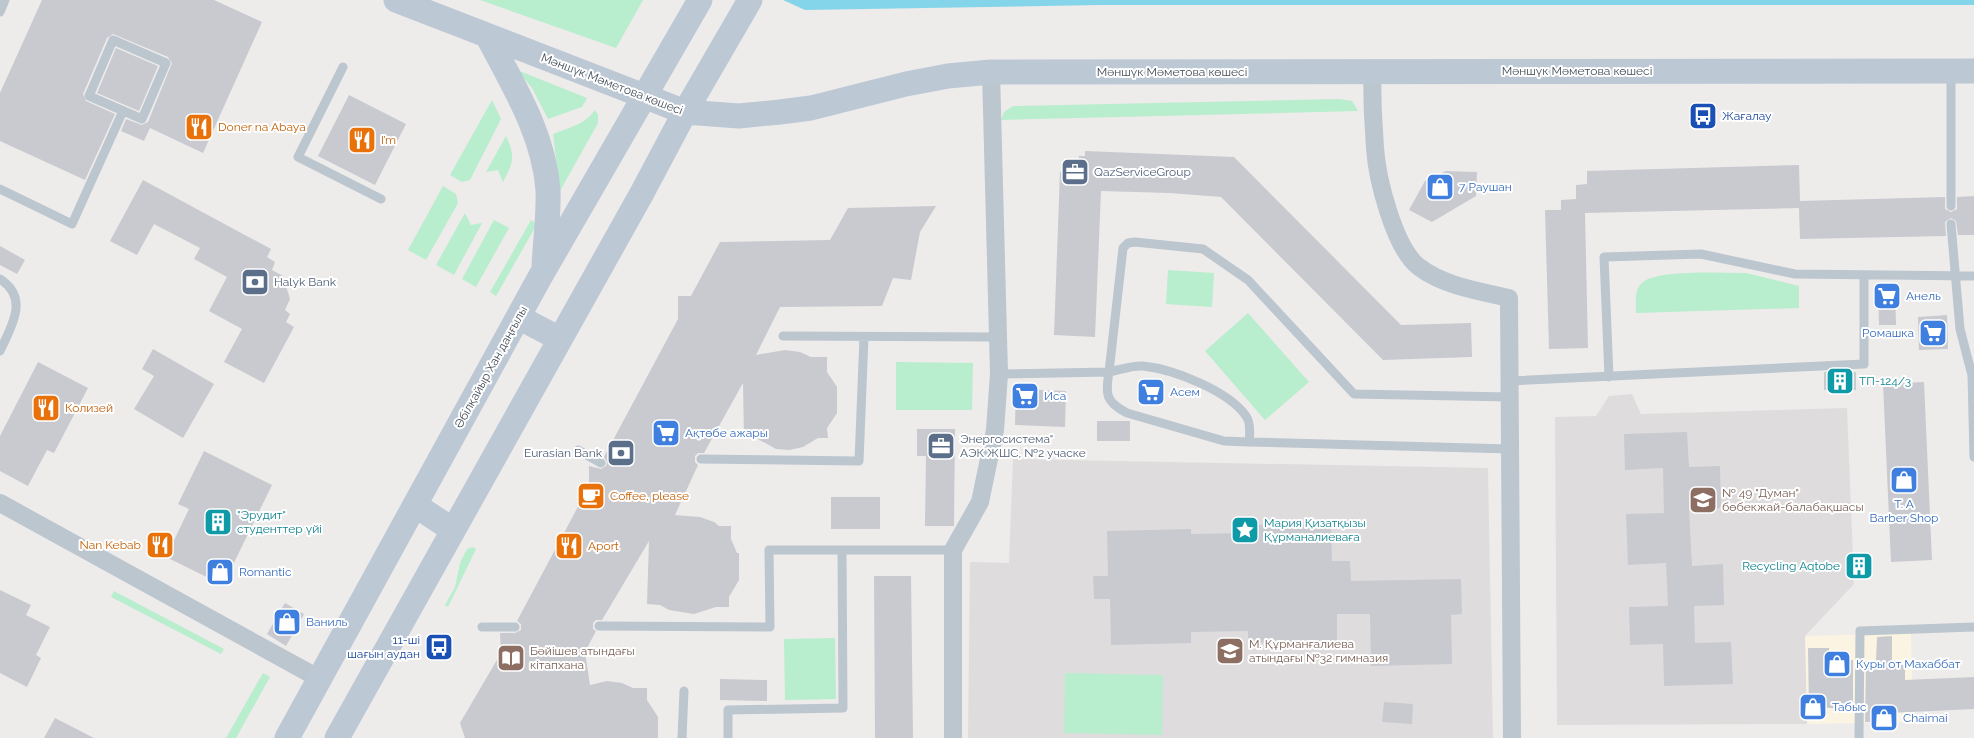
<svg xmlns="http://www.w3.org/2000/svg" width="1974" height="738" viewBox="0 0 1974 738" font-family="Raleway,sans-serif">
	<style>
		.commercial { fill: #fbf4e2 }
		.education { fill: #dfdcdd }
		.green { fill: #b8edcd }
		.water { fill: #85d5ea }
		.building { fill: #c8cad0 }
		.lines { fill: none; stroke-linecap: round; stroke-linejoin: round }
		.lane { stroke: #bcc6ce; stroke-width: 9 }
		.street { stroke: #bcc6ce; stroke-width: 18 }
		.secondary { stroke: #bdc8d5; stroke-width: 25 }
		.labels { text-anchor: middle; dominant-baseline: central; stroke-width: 4; stroke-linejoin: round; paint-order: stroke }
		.street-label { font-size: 12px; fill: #444e58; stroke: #fff }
		.transit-label { font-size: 12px; fill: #164399; stroke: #fff; text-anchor: start }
		.food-label { font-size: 12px; fill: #c56008; stroke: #fff; text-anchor: start }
		.service-label { font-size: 12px; fill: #4e5e75; stroke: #fff; text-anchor: start }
		.shop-label { font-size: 12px; fill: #366cbe; stroke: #fff; text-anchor: start }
		.culture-label { font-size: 12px; fill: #0d838f; stroke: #fff; text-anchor: start }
		.education-label { font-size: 12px; fill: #785e54; stroke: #fff; text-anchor: start }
	</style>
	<rect width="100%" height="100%" fill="#eeebeb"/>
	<path class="commercial" d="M1911,633l2,89 -106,2 -2,-88z"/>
	<path class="education" d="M1632,394l9,20 206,-6 7,176 -49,52 2,88 -250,1 -2,-308 41,-1 13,-20z
		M1013,459l475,9 5,270h-525l2,-176 39,1z"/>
	<path class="green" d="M480,0h163l-27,48z
		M517,70l70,28 -5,9 -34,12 -16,-31z
		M1339,99l13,2 6,10 -357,9 3,-8 9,-6z
		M492,100l9,19 -31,61 -8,2 -12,-7z
		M595,110l3,5v8l-38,68 -7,-57c15,-6 33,-10 42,-24z
		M506,136c10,21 7,27 -3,46l-5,-12 -12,2z
		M443,186l13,8 2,9 -32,57 -18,-10z
		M465,213l6,12 11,-2 -28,52 -18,-10z
		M494,220l15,8 -33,59 -14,-8z
		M531,220l6,4 -41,72 -6,-4z
		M1168,270l46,3 -2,34 -46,-3z
		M1746,273l53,13v22l-163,5c0,-10 -2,-23 6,-30 13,-14 83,-10 104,-10z
		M1248,313l61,69 -44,38 -60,-69z
		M896,362l77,1 -1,47h-76z
		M473,547l3,2 -28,58 -3,-2 10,-18 5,-24 7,-14z
		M114,591l110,58 -3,5 -110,-57z
		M835,638l1,61 -51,1 -1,-61z
		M263,673l7,4 -34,61h-10z
		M1065,673l98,2 -1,60 -98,-2z"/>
	<path class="water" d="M783,0h1191v5h-874l-295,5z"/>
	<path class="building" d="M42,0h172l48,22 -59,131 -53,-25 -6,13 -23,-10 5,-12 16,6 6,-3 24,-59 -4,-6 -55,-23 -6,4 -24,56 3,7 29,13 -30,66 -85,-39v-48z
		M116,48l42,18 -19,45 -42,-18z
		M349,95l57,29 -31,61 -57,-29z
		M1085,151l149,6 167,168 70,-2 1,34 -89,3 -162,-163 -51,-4 -69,-2 -6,146 -41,-2 6,-163 7,1v-6h11l1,-11h6z
		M1799,165l1,36 145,-4v12l6,3 6,-3v-12l17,-1v39h-16l-2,-14 -5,-3 -6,4 1,14 -146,3 -1,-31 -214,5 3,135 -39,1 -4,-139h16v-10l15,-1v-14l11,-1v-13z
		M1446,171l31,1 -1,24 -44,26 -23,-12 16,-29z
		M143,180l128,69 -4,8 8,5 -3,8 11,6 7,23 -5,11 5,4 -4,8 8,5 -30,56 -40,-21 18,-33 -33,-18 18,-34 -33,-18 6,-11 -46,-24 -17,31 -27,-14z
		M936,206l-16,26 -9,48 -18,-2 -11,28 -102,1 -24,48 29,-5 15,2 11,5h16v15l10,15v26l-10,15 1,10h-10l-15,9 -14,3 -13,-1 -20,-11h-12l-1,-55 -39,70h-6l-3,3v6l3,3 -23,50 25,2 14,5 5,4h12v13l6,14h2v27l-10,17v10h-13l-22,7 -25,-4 -9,-5 -13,-1 2,-63 -47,79h-6l-3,3v6l3,2 -11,21 5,33 17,-4 15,2 11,5h14v12l11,17v21h-193l-5,-15 41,-70 -1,-20h15l6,-3v-6l-4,-3 72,-135v-20l12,3 5,-3 1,-4 -3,-5 74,-138v-23h13l29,-54 110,-2 18,-32z
		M0,246l25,14 -8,14 -17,-9z
		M1878,286h17l1,39h-17z
		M1947,315l1,34 -29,1 -1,-33z
		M153,349l61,35 -31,54 -49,-29 20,-33 -12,-7z
		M38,362l50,26 -34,65 -7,-3 -19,36 -28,-15v-35z
		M1838,371l18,1v18h-32v-18z
		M1140,381l23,1 -1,21 -24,-1z
		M1924,382l8,178 -41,2 -8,-178z
		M1016,389l50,2 -1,36 -50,-2z
		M1097,421h33v20h-33z
		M917,429h38l-1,97h-29l1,-70h-9z
		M1687,432l2,35 31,-1 1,42 -32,1 3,57 31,-2 1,41 -30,1 1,37 36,-1 2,42 -69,2 -1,-42 -33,1 -1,-38 39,-1 -2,-43 -38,2 -2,-51 38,-1 -1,-45 -38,2 -1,-36z
		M204,451l68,34 -49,100 -57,-28 23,-48 -11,-5z
		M831,497h49v32h-49z
		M1331,524l1,37h18l1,20 110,-2 1,35 -11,1 1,49 -81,2 -1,-52h-33v27l-89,2v-12l-57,1v11l-80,2 -1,-46h-16l-1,-23h15l-1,-45 84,-2v5l54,-1v-8z
		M874,576h37l2,162h-38z
		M0,590l31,15 -5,10 24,12 -14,28 5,3 -14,29 -27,-14z
		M285,603l19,11 -18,32 -19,-12z
		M1892,636v29h13v15l69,-3v32l-84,4v9h-25l1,-61h10l1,-24z
		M1808,648h21v7h16v5h8v49l-44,-2z
		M720,679l47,1v21l-47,-1z
		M1384,702l29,2 -1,20 -30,-2z
		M55,718l39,20h-50z"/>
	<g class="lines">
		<path class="lane" d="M0,12l5,-12
			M113,40l53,23 -24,56 -53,-23z
			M343,67l-45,90 83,42
			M1951,71v135
			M0,189l72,35 51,-113
			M1951,224l9,105 12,46 2,82
			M0,279c30,19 11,48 0,72
			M783,336l215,1
			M999,374l110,-2 14,-124 5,-5 7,-1 68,7 45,31 106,114 156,3
			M1609,377l-5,-120 97,-3 94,20 179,2
			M1509,381l355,-17v-88
			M1249,442c1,-8 2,-19 -3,-26 -17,-25 -73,-47 -103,-50 -11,-1 -23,4 -34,6 -4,23 -3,30 18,41l97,28 25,1 261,7
			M578,450l23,13
			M701,459l158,2 5,-124
			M599,626l171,1 -1,-77h73
			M482,627h33
			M682,738l2,-47
			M728,738v-28l115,-2 -1,-158h111
			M1859,738l1,-107 114,-4"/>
		<path class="street" d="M1372,71c0,26 1,51 3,77 2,30 19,100 44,119 25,19 60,24 90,31l3,440
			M0,503l320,176
			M953,738v-188l27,-48 15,-72 4,-56 -8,-302"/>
		<path class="secondary" d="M396,0l289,112 54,4 41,-4 31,-4 95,-24 42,-8 43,-4 983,-1
			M488,37c25,48 56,97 60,153 1,25 -3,52 -4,77
			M518,317l42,22
			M415,505l38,25
			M287,738l253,-461 160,-277
			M337,738l305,-545 43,-81 65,-112"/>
	</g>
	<defs>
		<symbol id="bus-square" viewBox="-11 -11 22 22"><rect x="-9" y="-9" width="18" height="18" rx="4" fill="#1a4fb4" stroke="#fff"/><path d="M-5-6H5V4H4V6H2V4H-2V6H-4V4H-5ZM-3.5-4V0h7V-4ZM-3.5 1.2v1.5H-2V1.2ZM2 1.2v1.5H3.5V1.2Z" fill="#fff"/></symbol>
		<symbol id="restaurant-square" viewBox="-11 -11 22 22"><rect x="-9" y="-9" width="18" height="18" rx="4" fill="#e8710a" stroke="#fff"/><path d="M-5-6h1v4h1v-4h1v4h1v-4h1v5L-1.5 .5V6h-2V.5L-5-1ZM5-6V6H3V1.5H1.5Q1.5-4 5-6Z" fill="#fff"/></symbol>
		<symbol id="office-square" viewBox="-11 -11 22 22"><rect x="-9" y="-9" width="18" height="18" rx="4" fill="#5c6f8a" stroke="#fff"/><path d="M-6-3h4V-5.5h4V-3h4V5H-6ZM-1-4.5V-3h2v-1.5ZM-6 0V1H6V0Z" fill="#fff"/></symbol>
		<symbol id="shop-square" viewBox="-11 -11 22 22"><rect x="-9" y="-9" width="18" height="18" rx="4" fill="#3f7fe0" stroke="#fff"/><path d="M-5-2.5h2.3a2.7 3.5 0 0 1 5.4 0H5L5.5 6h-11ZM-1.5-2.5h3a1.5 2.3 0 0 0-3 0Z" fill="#fff"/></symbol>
		<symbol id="bank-square" viewBox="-11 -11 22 22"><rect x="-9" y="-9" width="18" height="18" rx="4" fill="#5c6f8a" stroke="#fff"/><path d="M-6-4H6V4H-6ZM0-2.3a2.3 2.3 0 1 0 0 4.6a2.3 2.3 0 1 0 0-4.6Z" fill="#fff"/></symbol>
		<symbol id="supermarket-square" viewBox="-11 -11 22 22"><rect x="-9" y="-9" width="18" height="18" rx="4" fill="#3f7fe0" stroke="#fff"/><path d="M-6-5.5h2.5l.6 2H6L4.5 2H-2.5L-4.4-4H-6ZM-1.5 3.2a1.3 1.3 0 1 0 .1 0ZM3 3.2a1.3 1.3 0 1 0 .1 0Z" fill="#fff"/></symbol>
		<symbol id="building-square" viewBox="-11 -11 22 22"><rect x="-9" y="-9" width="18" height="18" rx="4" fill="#0f9aa8" stroke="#fff"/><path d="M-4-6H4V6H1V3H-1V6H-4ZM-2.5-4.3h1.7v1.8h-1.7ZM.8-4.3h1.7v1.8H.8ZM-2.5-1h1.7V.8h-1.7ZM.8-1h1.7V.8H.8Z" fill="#fff"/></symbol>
		<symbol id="cafe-square" viewBox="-11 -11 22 22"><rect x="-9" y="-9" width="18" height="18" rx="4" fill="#e8710a" stroke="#fff"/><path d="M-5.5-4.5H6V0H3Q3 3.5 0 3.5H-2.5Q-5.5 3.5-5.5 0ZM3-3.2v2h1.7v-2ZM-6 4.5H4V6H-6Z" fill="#fff"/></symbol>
		<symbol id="school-square" viewBox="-11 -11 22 22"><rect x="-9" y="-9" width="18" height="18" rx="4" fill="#8d6e63" stroke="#fff"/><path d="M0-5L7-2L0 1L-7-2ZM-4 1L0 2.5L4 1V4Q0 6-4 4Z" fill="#fff"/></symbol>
		<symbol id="sight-square" viewBox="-11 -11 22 22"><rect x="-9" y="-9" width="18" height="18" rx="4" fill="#0f9aa8" stroke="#fff"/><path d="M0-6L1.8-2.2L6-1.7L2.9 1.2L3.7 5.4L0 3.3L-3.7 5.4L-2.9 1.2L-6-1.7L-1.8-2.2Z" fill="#fff"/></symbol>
		<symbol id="library-square" viewBox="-11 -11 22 22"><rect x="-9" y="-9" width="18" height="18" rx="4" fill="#8d6e63" stroke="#fff"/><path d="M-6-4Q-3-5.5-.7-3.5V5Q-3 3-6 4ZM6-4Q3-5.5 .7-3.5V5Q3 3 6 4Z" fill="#fff"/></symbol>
	</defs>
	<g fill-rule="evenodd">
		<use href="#bus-square" x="1687" y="100" width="32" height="32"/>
		<use href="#restaurant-square" x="183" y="111" width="32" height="32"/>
		<use href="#restaurant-square" x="346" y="124" width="32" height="32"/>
		<use href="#office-square" x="1059" y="156" width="32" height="32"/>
		<use href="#shop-square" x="1424" y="171" width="32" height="32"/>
		<use href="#bank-square" x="239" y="266" width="32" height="32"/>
		<use href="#supermarket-square" x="1871" y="280" width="32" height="32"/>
		<use href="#supermarket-square" x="1917" y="317" width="32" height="32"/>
		<use href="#building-square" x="1824" y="365" width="32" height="32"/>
		<use href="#supermarket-square" x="1135" y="376" width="32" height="32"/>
		<use href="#supermarket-square" x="1009" y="380" width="32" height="32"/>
		<use href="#restaurant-square" x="30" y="392" width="32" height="32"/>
		<use href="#supermarket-square" x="650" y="417" width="32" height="32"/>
		<use href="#office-square" x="925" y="430" width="32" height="32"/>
		<use href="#bank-square" x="605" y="437" width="32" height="32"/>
		<use href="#shop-square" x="1888" y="464" width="32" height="32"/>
		<use href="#cafe-square" x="575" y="480" width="32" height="32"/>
		<use href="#school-square" x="1687" y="484" width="32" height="32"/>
		<use href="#building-square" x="202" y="506" width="32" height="32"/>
		<use href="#sight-square" x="1229" y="514" width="32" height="32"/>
		<use href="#restaurant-square" x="144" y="529" width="32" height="32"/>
		<use href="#restaurant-square" x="553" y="530" width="32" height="32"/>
		<use href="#building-square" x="1843" y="550" width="32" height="32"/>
		<use href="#shop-square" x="204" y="556" width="32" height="32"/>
		<use href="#shop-square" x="271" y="606" width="32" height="32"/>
		<use href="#bus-square" x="423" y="631" width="32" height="32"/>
		<use href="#school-square" x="1214" y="635" width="32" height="32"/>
		<use href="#library-square" x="495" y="642" width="32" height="32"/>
		<use href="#shop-square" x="1821" y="648" width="32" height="32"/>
		<use href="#shop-square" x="1797" y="691" width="32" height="32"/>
		<use href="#shop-square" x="1868" y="702" width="32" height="32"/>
	</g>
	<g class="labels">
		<g class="street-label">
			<text x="1577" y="71">Мәншүк Мәметова көшесі</text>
			<text x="1172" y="72">Мәншүк Мәметова көшесі</text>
			<text transform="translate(612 84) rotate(21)">Мәншүк Мәметова көшесі</text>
			<text transform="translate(491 367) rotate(-61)">Әбілқайыр Хан даңғылы</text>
		</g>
		<g class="transit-label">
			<text x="1722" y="116">Жағалау</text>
			<text x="420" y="640" text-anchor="end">11-ші<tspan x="420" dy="14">шағын аудан</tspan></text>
		</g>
		<g class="food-label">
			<text x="218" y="127">Doner na Abaya</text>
			<text x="381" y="140">I’m</text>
			<text x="65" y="408">Колизей</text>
			<text x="610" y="496">Coffee, please</text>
			<text x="141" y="545" text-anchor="end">Nan Kebab</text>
			<text x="588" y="546">Aport</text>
		</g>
		<g class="service-label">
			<text x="1094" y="172">QazServiceGroup</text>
			<text x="274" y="282">Halyk Bank</text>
			<text x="960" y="439">Энергосистема"<tspan x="960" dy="14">АЭК ЖШС, №2 учаске</tspan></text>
			<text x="602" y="453" text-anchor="end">Eurasian Bank</text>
		</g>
		<g class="shop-label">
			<text x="1459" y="187">7 Раушан</text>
			<text x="1906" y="296">Анель</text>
			<text x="1914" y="333" text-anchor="end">Ромашка</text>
			<text x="1170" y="392">Асем</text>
			<text x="1044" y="396">Иса</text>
			<text x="685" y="433">Ақтөбе ажары</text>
			<text x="1904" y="504" text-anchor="middle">T. A<tspan x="1904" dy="14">Barber Shop</tspan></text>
			<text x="239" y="572">Romantic</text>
			<text x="306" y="622">Ваниль</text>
			<text x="1856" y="664">Куры от Махаббат</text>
			<text x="1832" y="707">Табыс</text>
			<text x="1903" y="718">Chaimai</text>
		</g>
		<g class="culture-label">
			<text x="1859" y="381">ТП-124/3</text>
			<text x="237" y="515">"Эрудит"<tspan x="237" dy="14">студенттер үйі</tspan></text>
			<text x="1264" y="523">Мария Қизатқызы<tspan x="1264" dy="14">Құрманалиеваға</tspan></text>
			<text x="1840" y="566" text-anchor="end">Recycling Aqtobe</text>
		</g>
		<g class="education-label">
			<text x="1722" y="493">№ 49 "Думан"<tspan x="1722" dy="14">бөбекжай-балабақшасы</tspan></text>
			<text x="1249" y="644">М. Құрманғалиева<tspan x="1249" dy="14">атындағы №32 гимназия</tspan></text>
			<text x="530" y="651">Бәйішев атындағы<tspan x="530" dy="14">кітапхана</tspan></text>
		</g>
	</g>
</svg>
